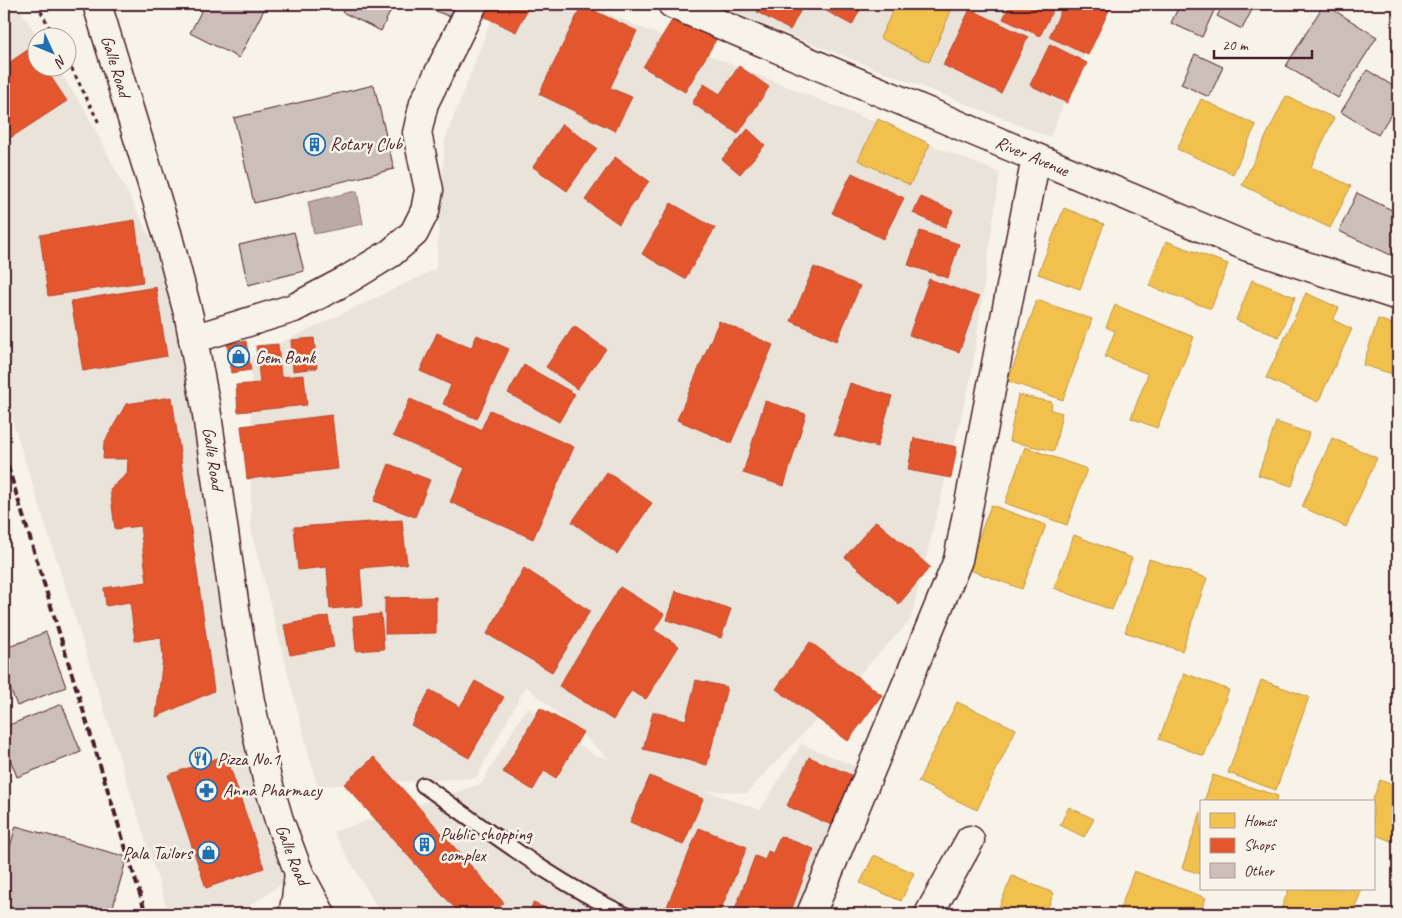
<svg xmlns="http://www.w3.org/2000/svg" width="1402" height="918" viewBox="0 0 1402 918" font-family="Caveat,sans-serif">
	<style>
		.built { fill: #eae3da }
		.water { fill: #bcaaa7; stroke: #8e7275 }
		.homes { fill: #f2c14e; stroke: #c09044 }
		.shops { fill: #e4572e; stroke: #b6462d }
		.building { fill: #ccbfb9; stroke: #4a1f2b }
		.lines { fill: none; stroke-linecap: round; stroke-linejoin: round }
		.lane-casing { stroke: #4a1f2b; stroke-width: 18 }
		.street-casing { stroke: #4a1f2b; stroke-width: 31 }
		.primary-casing { stroke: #4a1f2b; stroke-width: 31 }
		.highway-casing { stroke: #4a1f2b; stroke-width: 31 }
		.path { stroke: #4a1f2b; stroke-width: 3; stroke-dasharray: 4 4; stroke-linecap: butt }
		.lane { stroke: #f7f3e8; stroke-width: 14 }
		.street { stroke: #f7f3e8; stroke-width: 28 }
		.primary { stroke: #f7f3e8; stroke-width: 28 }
		.highway { stroke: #f7f3e8; stroke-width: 28 }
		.rail { stroke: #4a1f2b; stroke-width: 4; stroke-dasharray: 8 4; stroke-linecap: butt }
		.labels { text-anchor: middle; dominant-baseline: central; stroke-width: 5; stroke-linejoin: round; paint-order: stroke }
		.street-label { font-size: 18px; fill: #4a1f2b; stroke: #f7f3e8 }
		.poi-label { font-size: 18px; fill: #4a1f2b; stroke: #f7f3e8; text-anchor: start }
	</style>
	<rect width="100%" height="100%" fill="#f7f3e8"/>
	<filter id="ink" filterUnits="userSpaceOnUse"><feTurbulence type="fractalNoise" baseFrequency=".02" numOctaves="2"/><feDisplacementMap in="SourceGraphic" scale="10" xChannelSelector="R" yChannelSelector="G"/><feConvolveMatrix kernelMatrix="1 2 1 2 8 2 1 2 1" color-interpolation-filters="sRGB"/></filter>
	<g filter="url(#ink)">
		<path class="built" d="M4,4h12l22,33v31h19l27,40 82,160 124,611 -54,35h-67l-165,-520z
			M497,4h86l417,169 -29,204 -61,244 -163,172 -44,-3 57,20 41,-66 63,26 -67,144h-416l-48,-82 148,-48 46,-77 67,48 16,4 -84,-73 -50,92 -159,8 -66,-256v-173l185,-88 9,-129z
			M711,4h394l-55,133z"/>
		<path class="water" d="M357,191l6,33 -49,10 -6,-32z"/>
		<path class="homes" d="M896,4h58l-25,58 -49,-24z
			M1286,96l48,22 -23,49 40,19 -21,42 -88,-43z
			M1201,99l55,26 -23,49 -56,-25z
			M878,119l52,25 -20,41 -52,-25z
			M1064,208l40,16 -24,65 -42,-15z
			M1166,241l62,23 -17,45 -62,-23z
			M1252,280l43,17 -16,40 -43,-17z
			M1306,293l33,15 -6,12 19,9 -34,73 -52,-24z
			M1037,300l55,19 -29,81 -55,-19z
			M1115,305l79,32 -37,91 -26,-10 17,-44 -43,-17 10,-26 -9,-4z
			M1378,319l20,7v42l-2,7 -33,-10z
			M1018,395l34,7 -1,8 11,3 -8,38 -45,-10z
			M1276,422l33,11 -17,53 -34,-11z
			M1332,438l45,20 -31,69 -44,-20z
			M1025,447l62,22 -20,56 -62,-22z
			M991,505l55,20 -24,64 -55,-20z
			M1074,535l58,23 -20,52 -58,-22z
			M1149,559l58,19 -25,73 -57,-19z
			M1184,673l45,17 -25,66 -45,-17z
			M1261,680l48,17 -33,93 -48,-17z
			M957,702l59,27 -39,81 -59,-28z
			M1213,775l65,21 -2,6h-72z
			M1380,780l18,7v36l-7,18 -18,-7v-32h-1z
			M1069,807l25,12 -10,18 -24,-12z
			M1201,812v62l-19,-6z
			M874,855l40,18 -13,28 -41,-18z
			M1134,871l72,27 -7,16h-81z
			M1012,876l42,17 -9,21h-49z
			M1289,889h73l-10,25h-73z"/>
		<path class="shops" d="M479,4h51l-14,28 -41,-20z
			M761,4h43l-14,26 -33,-18z
			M816,4h47l-11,21 -37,-20z
			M1010,4h46l-16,32 -37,-17z
			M1064,4h48l-24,51 -39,-18z
			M582,5l55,26 -27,57 22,9 -17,34 -76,-37z
			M970,9l58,28 -27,56 -58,-28z
			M676,14l41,24 -32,54 -42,-25z
			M1050,44l37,19 -20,40 -37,-18z
			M32,47l6,9v12h7l22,33 -63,41v-76z
			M739,66l30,21 -31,47 -46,-31 12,-19 16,10z
			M562,124l35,24 -30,43 -34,-24z
			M748,129l17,16 -25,29 -18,-15z
			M615,157l34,24 -30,43 -34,-24z
			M852,173l52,25 -21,41 -51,-26z
			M921,197l32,14 -8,17 -32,-15z
			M671,203l44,25 -30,51 -43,-25z
			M135,220l8,62 -95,14 -8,-61z
			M920,231l39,13 -11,34 -40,-13z
			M814,267l46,19 -23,55 -46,-20z
			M929,279l50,18 -20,55 -50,-17z
			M156,287l11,69 -84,15 -12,-70z
			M719,321l54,24 -42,98 -54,-23z
			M574,326l32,23 -29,40 -31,-22z
			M437,333l34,15 6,-13 32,14 -32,70 -34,-15 8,-19 -31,-14z
			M314,338l3,30 -24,3 -2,-31z
			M246,341l5,29 -20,3 -4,-29z
			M278,344l3,33 23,-2 3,30 -69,7 -2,-27 24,-2 -4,-37z
			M524,365l51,29 -16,28 -51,-29z
			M850,383l42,13 -15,51 -43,-12z
			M172,397l42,294 -58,26 7,-60 -2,-20 -26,4 -5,-39 -24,4 -2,-18 43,-6 -7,-56 -25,3 -5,-40 17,-15 1,-15h-25l1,-16 22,-39z
			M410,399l71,31 9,-20 84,37 -41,92 -83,-37 15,-34 -72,-32z
			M765,401l41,13 -22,72 -41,-13z
			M332,415l6,54 -91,10 -6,-53z
			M914,438l43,9 -6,31 -43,-8z
			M389,464l41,16 -15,37 -41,-16z
			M607,472l45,31 -35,51 -45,-32z
			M402,520l5,44 -47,4 3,38 -33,3 -3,-42 -29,3 -4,-43z
			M876,521l54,46 -31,37 -54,-47z
			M524,568l66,43 -38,61 -65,-38z
			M620,587l44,27 -10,16 25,16 -33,53 -15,-8 -18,29 -54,-34z
			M676,591l55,18 -10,29 -54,-18z
			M436,597v36l-51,1v-36z
			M381,614l3,35 -28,2 -3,-34z
			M328,616l6,31 -44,8 -6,-30z
			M810,642l72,53 -34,46 -72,-52z
			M696,680l31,7 -20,78 -64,-16 10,-37 33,8z
			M475,681l29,16 -35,61 -58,-33 19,-35 30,17z
			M540,708l43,24 -27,46 -12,-7 -11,19 -30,-18z
			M226,755l38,113 -58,20 -38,-113z
			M374,757l130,146 -13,11h-31l-116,-130z
			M809,757l47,20 -22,49 -47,-20z
			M650,776l53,23 -20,46 -53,-23z
			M699,828l48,19 -28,67h-55z
			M780,836l34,13 -24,65h-57l22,-58 10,4 3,-9 5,2z
			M533,903l28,11h-32z"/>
		<path class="building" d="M205,4h62l-28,54 -49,-25z
			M346,4h48l-13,27 -39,-19z
			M418,4h47l-7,16z
			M593,4h16l-3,6z
			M1180,4h37l-15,33 -31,-14z
			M1224,4h31l-13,25 -25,-13z
			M1324,4l53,33 -39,61 -52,-32z
			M1195,54l28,13 -14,30 -28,-13z
			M1367,70l31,19v14l-20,32 -37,-23z
			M374,85l20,84 -140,34 -20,-85z
			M1357,193l41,20v31l-5,12 -54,-25z
			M294,232l10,39 -56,14 -9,-40z
			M46,632l20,55 -49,19 -13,-34v-23z
			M62,704l19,48 -64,25 -13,-34v-16z
			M16,826l111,31 -16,57h-80l-27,-8v-39z"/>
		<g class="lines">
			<defs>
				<path id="lane" d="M423,785c65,45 129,96 201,129"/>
				<g id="street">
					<path id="s1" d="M672,4l576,243 150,49"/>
					<path d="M193,339l101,-31 51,-27 46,-28 23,-20 11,-22 4,-21 -12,-57 7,-30 49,-99"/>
					<path d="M811,914l147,-354 78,-402"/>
					<path d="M929,914l41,-74"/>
				</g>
				<path id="primary" d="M293,914l3,-15 3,-26"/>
				<g id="highway">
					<path id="s2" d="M97,4l70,229 22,84 17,91 31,214 13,79 17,78 12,41 20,53 22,41"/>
				</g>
			</defs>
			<use href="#lane" class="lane-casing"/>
			<use href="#street" class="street-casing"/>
			<use href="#primary" class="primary-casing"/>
			<use href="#highway" class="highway-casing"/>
			<path class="path" d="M37,4l18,34
				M68,61l32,64"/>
			<use href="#lane" class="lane"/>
			<use href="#street" class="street"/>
			<use href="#primary" class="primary"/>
			<use href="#highway" class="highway"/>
			<path class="rail" d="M4,454l142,460"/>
		</g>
	</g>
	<defs>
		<symbol id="building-ring" viewBox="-11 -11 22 22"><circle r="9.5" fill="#f7f3e8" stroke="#1f6fb2" stroke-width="1.5"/><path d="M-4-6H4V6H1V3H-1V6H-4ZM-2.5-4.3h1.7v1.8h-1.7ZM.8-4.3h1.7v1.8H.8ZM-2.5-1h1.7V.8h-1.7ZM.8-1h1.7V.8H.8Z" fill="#1f6fb2"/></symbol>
		<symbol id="shop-ring" viewBox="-11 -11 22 22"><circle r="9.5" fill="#f7f3e8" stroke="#1f6fb2" stroke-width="1.5"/><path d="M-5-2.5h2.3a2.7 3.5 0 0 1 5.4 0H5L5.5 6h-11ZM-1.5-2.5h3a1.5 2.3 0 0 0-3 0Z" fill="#1f6fb2"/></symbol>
		<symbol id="restaurant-ring" viewBox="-11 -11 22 22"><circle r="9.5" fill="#f7f3e8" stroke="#1f6fb2" stroke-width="1.5"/><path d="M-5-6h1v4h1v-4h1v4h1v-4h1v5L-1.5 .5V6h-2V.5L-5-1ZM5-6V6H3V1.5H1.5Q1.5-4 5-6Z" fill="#1f6fb2"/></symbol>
		<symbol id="pharmacy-ring" viewBox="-11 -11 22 22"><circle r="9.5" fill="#f7f3e8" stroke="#1f6fb2" stroke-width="1.5"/><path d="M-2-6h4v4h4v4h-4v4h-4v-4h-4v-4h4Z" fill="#1f6fb2"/></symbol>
	</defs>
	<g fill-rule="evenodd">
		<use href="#building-ring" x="302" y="132" width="25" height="25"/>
		<use href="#shop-ring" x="226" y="344" width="25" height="25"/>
		<use href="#restaurant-ring" x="188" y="746" width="25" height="25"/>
		<use href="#pharmacy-ring" x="194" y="778" width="25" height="25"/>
		<use href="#building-ring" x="412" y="832" width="25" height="25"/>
		<use href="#shop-ring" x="196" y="840" width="25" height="25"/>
	</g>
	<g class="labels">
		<g class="street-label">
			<text stroke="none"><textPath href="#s2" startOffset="65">Galle Road</textPath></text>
			<text stroke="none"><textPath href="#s1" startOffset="391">River Avenue</textPath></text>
			<text stroke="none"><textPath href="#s2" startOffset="470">Galle Road</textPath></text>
			<text stroke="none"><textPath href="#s2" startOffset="875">Galle Road</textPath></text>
		</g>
		<g class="poi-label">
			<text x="330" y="144">Rotary Club</text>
			<text x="255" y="357">Gem Bank</text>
			<text x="217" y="759">Pizza No.1</text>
			<text x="223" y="790">Anna Pharmacy</text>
			<text x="440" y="834">Public shopping<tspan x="440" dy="21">complex</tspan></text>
			<text x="192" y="853" text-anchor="end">Pala Tailors</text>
		</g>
	</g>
	<rect width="1402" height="918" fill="none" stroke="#f7f3e8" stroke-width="20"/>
	<rect x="10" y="10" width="1382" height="898" fill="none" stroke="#4a1f2b" stroke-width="2" filter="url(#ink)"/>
	<rect x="1200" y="800" width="175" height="90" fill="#f7f3e8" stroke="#b29e9c"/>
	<rect x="1210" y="813" width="25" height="15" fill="#f2c14e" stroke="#b29e9c"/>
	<text x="1244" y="826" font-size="15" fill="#4a1f2b">Homes</text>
	<rect x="1210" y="838" width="25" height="15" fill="#e4572e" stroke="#b29e9c"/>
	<text x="1244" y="850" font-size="15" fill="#4a1f2b">Shops</text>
	<rect x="1210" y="863" width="25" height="15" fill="#ccbfb9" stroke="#b29e9c"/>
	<text x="1244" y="876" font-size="15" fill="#4a1f2b">Other</text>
	<g transform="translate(52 52) rotate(134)"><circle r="24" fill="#f7f3e8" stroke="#b29e9c"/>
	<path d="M0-4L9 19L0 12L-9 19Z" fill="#1f6fb2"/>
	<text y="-8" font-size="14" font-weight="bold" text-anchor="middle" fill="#4a1f2b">N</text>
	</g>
	<path d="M1214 50v8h98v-8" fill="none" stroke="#4a1f2b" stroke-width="2.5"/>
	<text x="1222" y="50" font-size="15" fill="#4a1f2b" stroke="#f7f3e8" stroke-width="4" paint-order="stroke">20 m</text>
</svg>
